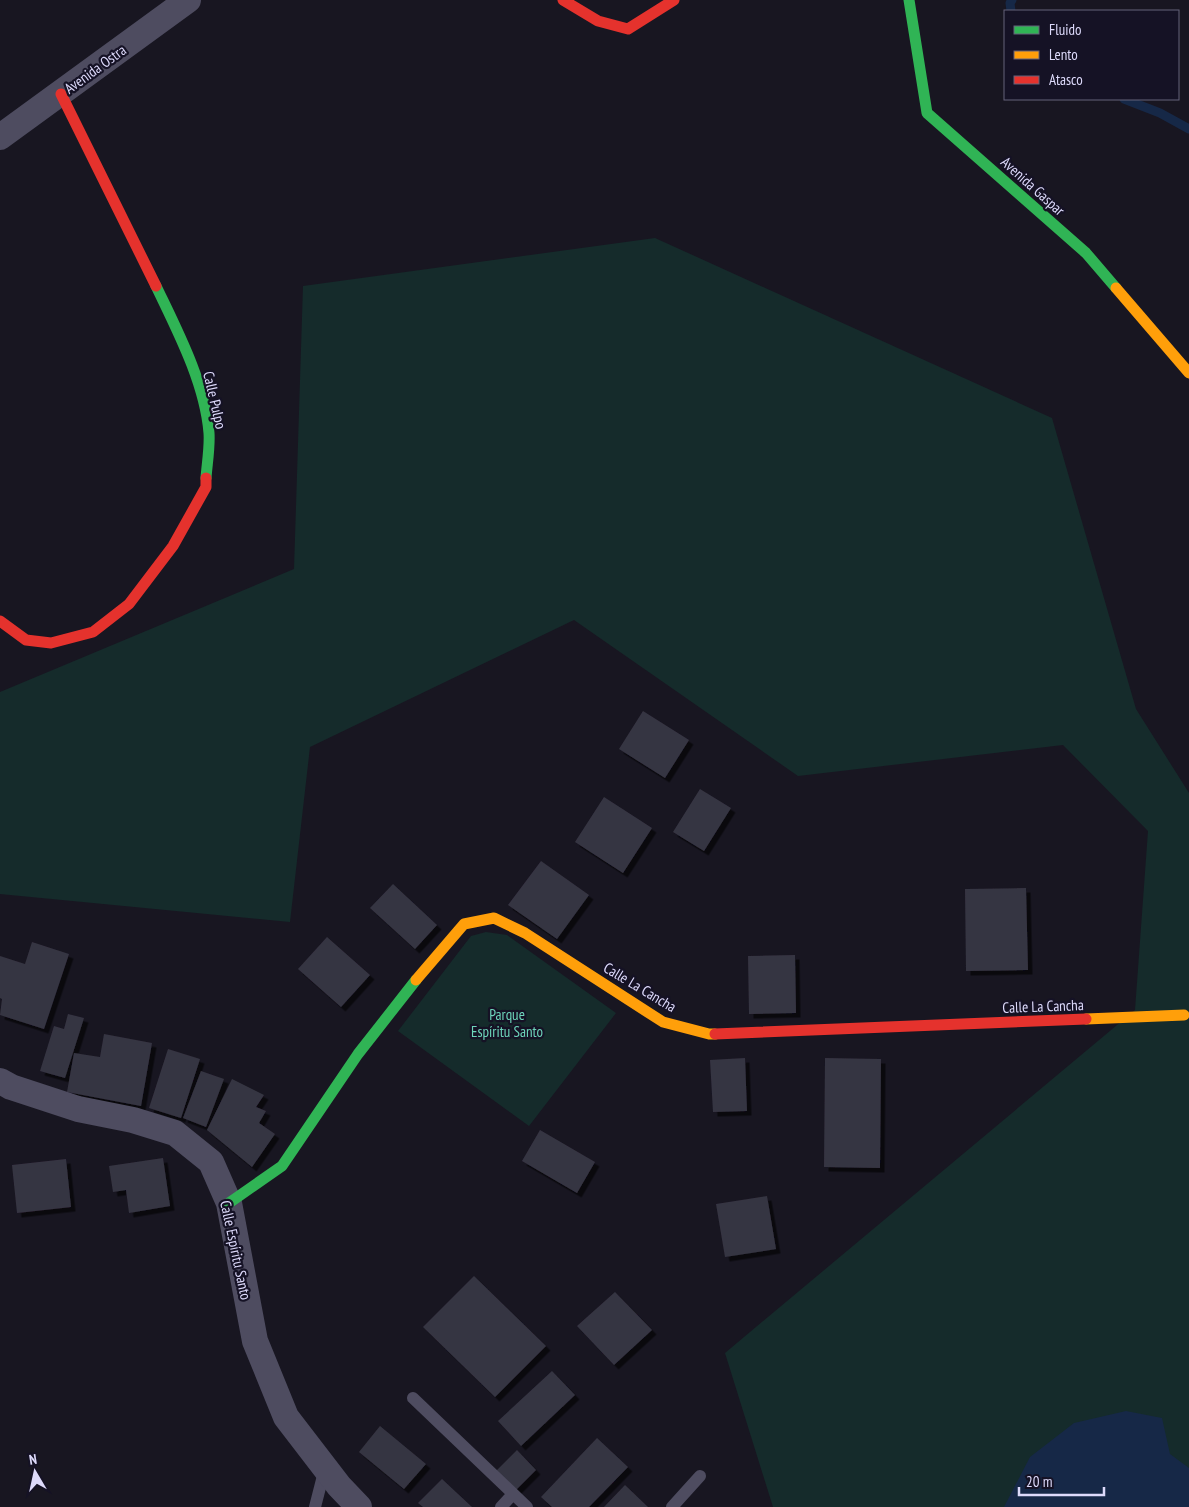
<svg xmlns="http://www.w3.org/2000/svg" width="1189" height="1507" viewBox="0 0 1189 1507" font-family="'PT Sans Narrow',sans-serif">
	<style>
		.green { fill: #152b2b }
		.water { fill: #162847 }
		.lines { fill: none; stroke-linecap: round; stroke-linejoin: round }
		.stream { stroke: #162847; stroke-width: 9 }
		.building { fill: #363442; filter: url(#shadow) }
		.lane { stroke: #4e4c60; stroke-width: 12 }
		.street { stroke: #4e4c60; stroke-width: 26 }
		.fast { stroke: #30b455; stroke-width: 11 }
		.slow { stroke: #ff9f0a; stroke-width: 11 }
		.jam { stroke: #e5322d; stroke-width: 11 }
		.labels { text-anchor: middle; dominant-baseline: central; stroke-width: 4.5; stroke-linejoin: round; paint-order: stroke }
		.street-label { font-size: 15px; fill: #dddafb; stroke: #151225 }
		.park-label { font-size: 15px; fill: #6dd4ba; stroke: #151225 }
	</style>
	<defs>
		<filter id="shadow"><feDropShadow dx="4.5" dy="4.5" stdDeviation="0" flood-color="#0009"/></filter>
	</defs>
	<rect width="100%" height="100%" fill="#181621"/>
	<path class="green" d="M655,238l397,180 84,291 53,84v714h-416l-48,-154 410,-343 13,-179 -85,-86 -265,31 -224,-156 -264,127 -20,175 -290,-28v-202l294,-123 9,-283z
		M486,932l21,3 109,78 -87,113 -131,-95 73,-95z"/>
	<path class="water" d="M1126,1411l36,7 8,36 19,14v39h-185l26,-50 44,-34z"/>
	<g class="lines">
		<path class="stream" d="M1011,11l-1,-8 2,-3
			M1124,99l36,14 29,16"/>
	</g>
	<path class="building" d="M643,711l46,29 -24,38 -46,-29z
		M700,789l31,19 -27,43 -31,-19z
		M604,797l48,31 -29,45 -48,-31z
		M541,861l48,34 -32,44 -49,-34z
		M393,884l44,41 -22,24 -45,-41z
		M1026,888l2,82 -62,1 -1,-82z
		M327,937l43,38 -29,32 -43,-38z
		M32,942l37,12 -25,75 -44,-14 2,-16 -2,-1v-42l25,8z
		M795,955l1,58 -47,1 -1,-58z
		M68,1014l16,4 -19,60 -25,-7 14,-45 10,3z
		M104,1034l48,9 -11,63 -74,-14 7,-39 26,4z
		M168,1049l32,10 -19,59 -32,-10z
		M745,1058l2,53 -34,1 -3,-52z
		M825,1058l56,1 -1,109 -56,-1z
		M201,1071l23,8 -18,48 -23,-9z
		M232,1079l32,16 -8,12 10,4 -7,12 16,11 -23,33 -45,-37z
		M540,1130l55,32 -18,31 -55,-32z
		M163,1158l7,48 -41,7 -3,-23 -13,2 -4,-26z
		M66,1159l5,48 -54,6 -5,-48z
		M767,1196l9,53 -51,8 -9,-53z
		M474,1276l72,70 -51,51 -72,-70z
		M615,1292l37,38 -38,35 -37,-39z
		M552,1371l23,24 -54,51 -23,-25z
		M380,1426l46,38 -22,25 -45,-37z
		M597,1438l31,29 -39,40h-37l-11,-10z
		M517,1450l19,20 -21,21 -19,-20z
		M442,1479l30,28h-49l-5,-4z
		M625,1485l23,22h-44z"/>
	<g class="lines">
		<path class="lane" d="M413,1398l114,109
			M315,1507l10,-39
			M501,1507l12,-13
			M672,1507l28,-31"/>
		<path class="street" d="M0,137l188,-137
			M0,1081l11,6 67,22 55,11 42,13 36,29 18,41 26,138 31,76 53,69 20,21"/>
		<path class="fast" d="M909,0l18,113 159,140 30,35
			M156,286c21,44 49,97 53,147 1,14 -2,31 -3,45
			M229,1203l53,-37 76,-112 58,-74"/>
		<path class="slow" d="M1116,288l73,85
			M416,980l48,-56 30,-6 31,15 138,89 46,12h6
			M1086,1019l98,-4"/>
		<path class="jam" d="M563,0l35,21 30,8 46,-29
			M61,94l95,192
			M0,621l26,19 25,3 42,-11 36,-28 44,-58 33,-59v-9
			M715,1034l371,-15"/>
	</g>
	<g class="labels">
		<g class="street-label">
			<text transform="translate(95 69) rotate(-36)">Avenida Ostra</text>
			<text transform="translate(1033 186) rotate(42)">Avenida Gaspar</text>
			<text transform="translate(215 400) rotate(77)">Calle Pulpo</text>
			<text transform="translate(640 987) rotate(31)">Calle La Cancha</text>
			<text transform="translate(1043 1006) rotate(-2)">Calle La Cancha</text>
			<text transform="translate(236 1250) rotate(78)">Calle Espíritu Santo</text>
		</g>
		<g class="park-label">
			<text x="507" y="1014">Parque<tspan x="507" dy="17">Espíritu Santo</tspan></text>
		</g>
	</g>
	<rect x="1004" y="10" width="175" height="90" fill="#151225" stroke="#65627b"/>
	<rect x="1014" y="26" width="25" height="8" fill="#30b455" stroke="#65627b"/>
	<text x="1049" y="35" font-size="15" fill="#dddafb">Fluido</text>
	<rect x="1014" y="51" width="25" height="8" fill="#ff9f0a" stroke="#65627b"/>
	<text x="1049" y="60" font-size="15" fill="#dddafb">Lento</text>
	<rect x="1014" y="76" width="25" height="8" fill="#e5322d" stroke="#65627b"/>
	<text x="1049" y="85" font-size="15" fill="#dddafb">Atasco</text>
	<g transform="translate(35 1472) rotate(351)" stroke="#151225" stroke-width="4" paint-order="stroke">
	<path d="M0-4L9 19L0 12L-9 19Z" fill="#dddafb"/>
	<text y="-8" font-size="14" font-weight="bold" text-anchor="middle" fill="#dddafb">N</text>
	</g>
	<path d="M1019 1487v8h85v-8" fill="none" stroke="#dddafb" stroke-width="2.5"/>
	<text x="1026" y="1487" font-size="15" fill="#dddafb" stroke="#151225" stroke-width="4" paint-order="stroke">20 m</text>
</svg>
